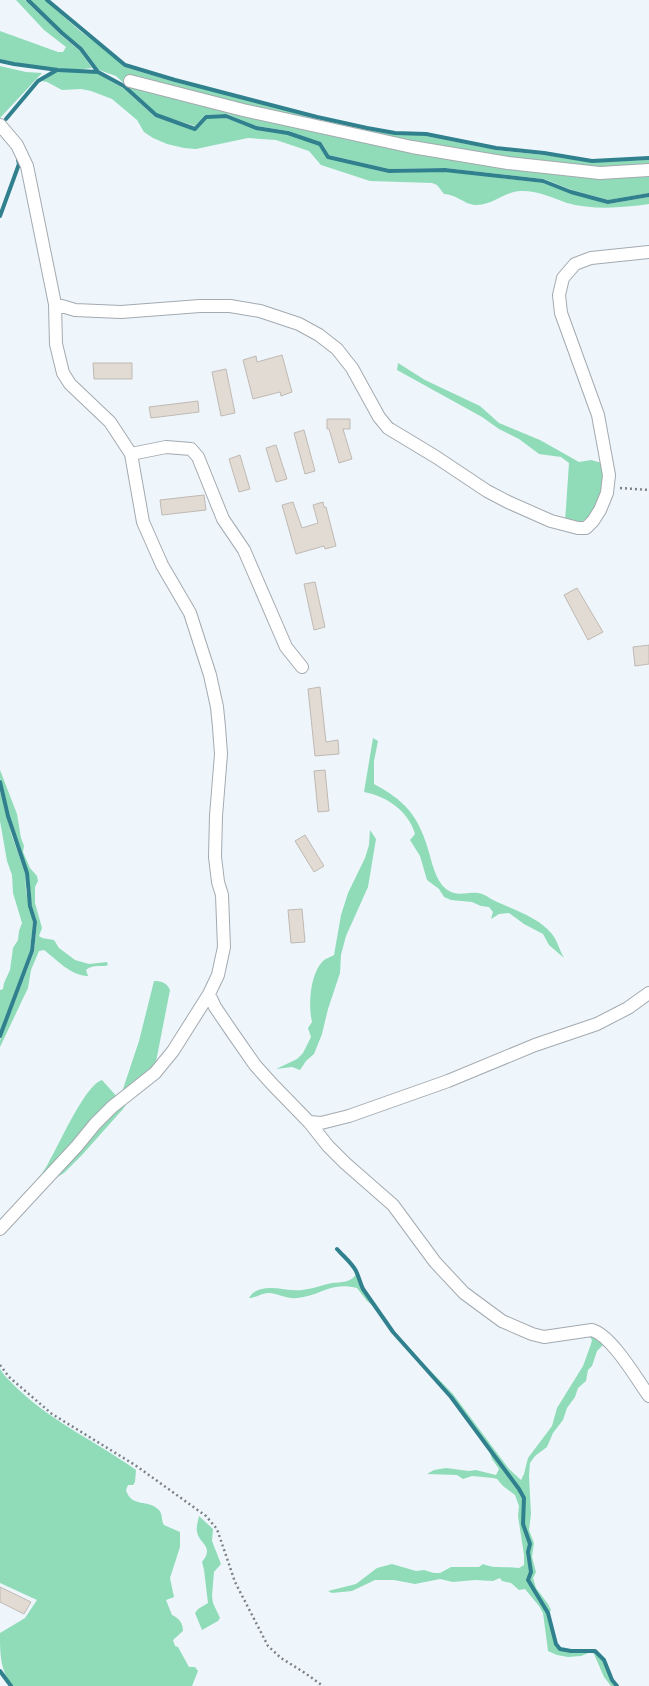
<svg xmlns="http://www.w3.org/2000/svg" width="649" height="1686" viewBox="0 0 649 1686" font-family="Signika,sans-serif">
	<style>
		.green { fill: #90dcb9 }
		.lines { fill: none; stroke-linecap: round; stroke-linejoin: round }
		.stream { stroke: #30818d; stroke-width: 4 }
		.building { fill: #e2dbd4; stroke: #c0b9b3 }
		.street-casing { stroke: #a3aab0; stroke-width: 14 }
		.path { stroke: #7c8186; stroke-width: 2.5; stroke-dasharray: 2 3; stroke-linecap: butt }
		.street { stroke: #fff; stroke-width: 12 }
	</style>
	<rect width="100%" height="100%" fill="#eef6fc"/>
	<path class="green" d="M16,0h9l37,36 18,15 12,17c-24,4 -68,-3 -92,-9v-28l58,21h5l3,-5 -22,-17z
		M30,0h15l34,30 38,29 7,8 51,15 81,20 61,17 50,10 59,7 71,14 47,5 48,7 57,-2v7l-48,2 -93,-8 -99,-17 -261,-59 -18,-7 -2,5 115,29 170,38 97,16 92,9 47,-3v21l-40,7 -37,-10 -28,-11 -99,-11 -56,1 -60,-14 -7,-12 -33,-12 -33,-5 -29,-12 -22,1 -10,11 -38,-12 -41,-38 -17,-6 -16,-22 -20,-16z
		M0,66l26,6 16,1 -42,45z
		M58,71l39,2 26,15 32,29 41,13 11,-12h19l30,11 32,5 31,11 8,13 62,15 56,-2 98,12 28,10 37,11 41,-7v7c-26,4 -57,6 -82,-1 -14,-5 -28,-12 -44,-12 -17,-1 -29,14 -46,14 -13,0 -18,-10 -33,-11l-7,-9 -5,-2 -62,-2 -49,-16 -12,-14 -33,-11 -28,-2 -52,11 -12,-1 -17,-4 -14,-6 -9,-6 -7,-12 -25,-21 -21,-8 -10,-2 -19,1 -15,-8 -5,-1z
		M398,363l27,17 55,26 19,17 41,17 39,22 12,-2 11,3c1,19 0,49 -21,59 -4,2 -11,1 -16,0l4,-59 -8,-6 -22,-3 -20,-15 -20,-10 -17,-12 -85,-47z
		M373,738l5,3 -4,20v23c30,16 44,31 54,65 4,13 7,31 18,40 10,8 21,3 32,4 7,1 11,5 17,8 19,9 43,16 57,33 5,6 8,17 12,24l-15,-13 -6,-11 -19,-10 -15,-11 -10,1 -8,5 2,-7 -4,-5 -8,-1 -9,-4 -21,-2 -7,-3 -5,-8 -12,-9 -7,-24 -10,-16 5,-6c-6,-22 -28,-38 -51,-42z
		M0,770l17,44 4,24 3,8 -1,6 7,16 7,8 1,5 -3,6v16l7,25 -3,8 3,2 12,2 5,8 16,12 14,4 18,-2 1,3 -3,1c-6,0 -14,-1 -19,4l2,6c-17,0 -32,-17 -44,-26l-5,1 -8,19 -3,18 -28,59v-7l34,-88 3,-30 -5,-16 -4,-34 -18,-56 -10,-38z
		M0,791l11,42 14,40 1,18 7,31 -3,29 -30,80v-41l3,-1 1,-6 6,-13 3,-22 5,-8 1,-9 3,-8 -9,-30 -1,-18 -5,-14 -7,-40z
		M370,830l6,9 -8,48 -22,49 -5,19 -1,18 -12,36 -6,25 -8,20 -8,7 -6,9 -8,-3 -16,2 21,-10 6,-6 8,-16 -3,-9 4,-6c-4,-17 -2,-48 11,-61 3,-3 8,-4 11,-6l7,-40 7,-22 17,-35 4,-13z
		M154,981c8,0 13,2 16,9l-16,82 -29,22 -2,-5 16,-48z
		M102,1080l17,19 -106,109c12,-15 27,-29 36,-46 10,-17 36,-77 53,-82z
		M132,1096l-9,13 -41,46 -18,18 -20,12 68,-74z
		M357,1273l1,9 18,26 -9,-7 -10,-13c-26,-7 -37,8 -60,10 -10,1 -18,-4 -27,-5 -7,-1 -14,5 -21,5 11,-18 36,-6 53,-8 10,-1 20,-5 30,-7 10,-1 19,0 25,-10z
		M588,1334l16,10 -7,7 -5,15 -4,4 -2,11 -8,7 -3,9 -8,11 -4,12 -10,13 -6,14 -12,9 -5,7 -1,13 2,38 -2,16 5,13 -2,14 4,15 -3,6 3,10 12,16 3,6 -2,3 -20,-33 2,-8 -2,-20 2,-8 -8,-20 2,-26 -5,-10 -68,-92 -35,-39 36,37 56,75 12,11 3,-6 4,-16 24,-32 5,-18 26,-42 8,-22 1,-4z
		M0,1369c5,8 12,14 19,21 35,33 78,52 117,80l-1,12 -2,3h-5l-2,5c5,18 23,9 33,20 4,4 2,11 5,15l16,7v15l-10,31 4,19 -8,3 6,15c7,3 11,8 11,16l-10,9 2,6 3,1 11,20h6l3,4 -6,15h-179c-13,-14 -13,-33 -13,-53l25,-15 12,-18 -37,-17z
		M488,1447l31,42 4,9 -1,26 7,20 -1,8 2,20 -2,8 19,34 8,30 5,5 10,2 25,1 9,8 7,20 5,6h-5l-7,-9 -10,-23 -3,-2 -10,4 -13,1 -11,-2 -9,-4 -5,-38 -4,-7 -14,-17 -6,1 -8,-7 -9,-2 -2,-3 -7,3 -18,-1 -22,2 -13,-3 -25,5 -21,-4h-19l-23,11 -20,2 -4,-2 28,-7 21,-16 15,-4 24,7 8,-1 10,3h6l11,-6h28l4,-3c11,5 23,2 36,4l5,-3v-10l-6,-39 1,-10 -4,-11 -12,-9 -6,-7 -4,-1 -21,-2 -9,3 -6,-4 -30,-1 7,-4 12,-2 23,3 7,-1 20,5 3,-6 -7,-10z
		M199,1516l14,13 -1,12 9,23 -7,8 -2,24 1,7 7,15 -2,3 -16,9 -7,-17 3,-4 10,-6 -4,-33 -2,-8c13,-16 -3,-18 -5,-30 -1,-5 1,-11 2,-16z"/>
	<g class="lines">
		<path class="stream" d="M28,0l34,33 19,16 17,23
			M47,0l78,65 50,15 142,37 50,11 28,5 31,1 70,14 48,5 48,8 57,-3
			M0,61l14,3 44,6 40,2 26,14 32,29 39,14 11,-12 20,-1 30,12 32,5 32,11 8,13 61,14 56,-1 98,11 28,11 37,10 41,-7
			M6,119l32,-38 19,-11
			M0,216l19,-52 -1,-4
			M0,782l8,34 19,57 3,33 5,16 -3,29 -32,85
			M337,1249c6,7 15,14 19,22 3,6 4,12 7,18l30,43 58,65 68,92 5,9 -1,26 7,20 -2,8 3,20 -3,8 20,33 8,31 4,5 11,2h24l9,9 8,20 5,6
			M0,1671l11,15"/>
	</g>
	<path class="building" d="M282,355l10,37 -11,4 -1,-4 -27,7 -10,-39 13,-4 1,6z
		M93,363h39v16h-38z
		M226,369l9,44 -14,3 -9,-44z
		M198,401l1,11 -48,6 -2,-11z
		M327,419h23v10h-7l9,30 -13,4 -10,-34h-2z
		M304,430l11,41 -10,3 -11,-41z
		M276,445l11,34 -11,3 -10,-34z
		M240,455l10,34 -11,3 -10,-33z
		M204,495l2,15 -44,5 -2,-15z
		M293,502l9,26 16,-5 -5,-18 10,-3 1,5h2l10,39 -11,3 -1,-3 -28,8 -14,-49z
		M315,582l10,45 -11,3 -10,-46z
		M577,588l26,44 -15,8 -24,-45z
		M649,645v19l-14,2 -2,-19z
		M320,687l6,55 12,-2 1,14 -24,2 -7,-67z
		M325,770l4,41 -11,1 -4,-41z
		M305,835l19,31 -10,6 -19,-31z
		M302,909l3,33 -14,1 -3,-33z
		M0,1587l31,15 -7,12 -24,-12z"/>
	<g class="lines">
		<defs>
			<path id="street" d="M130,81l113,29 169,37 96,16 92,10 49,-3
				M0,125l17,20 10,21 28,138 1,40 7,29 7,11 40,38 21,32 12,68 19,43 28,48 20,62 7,32 2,20 2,27 -5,62 -1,41 3,25 4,13 2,52 -6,28 -9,19 -36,57 -18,22 -43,34 -17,17 -18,22 -77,83
				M55,304l20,6 46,2 79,-6h30l30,5 39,13 20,11 18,14 15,19 27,49 9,11 48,29 51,34 21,11 43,19 27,7h8l7,-7 7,-11 7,-17 2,-18 -11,-60 -37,-102 -2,-18 4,-17 12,-14 16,-6 58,-6
				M131,454l35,-7 25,2 7,8 25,62 21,31 42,97 16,20
				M209,994l6,13 17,25 23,33 17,19 37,38 19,24 17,17 48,42 42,57 29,31 38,28 30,13 12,3 48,-7c20,6 44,48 57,66
				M309,1122l12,1 28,-7 99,-35 87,-36 62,-21 31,-16 21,-15"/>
		</defs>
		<use href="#street" class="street-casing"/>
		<path class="path" d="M620,488l29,2
			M0,1365l9,12 43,37 83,51 71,51 11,13 18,53 33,64 13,12 24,15 18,13"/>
		<use href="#street" class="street"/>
	</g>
</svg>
